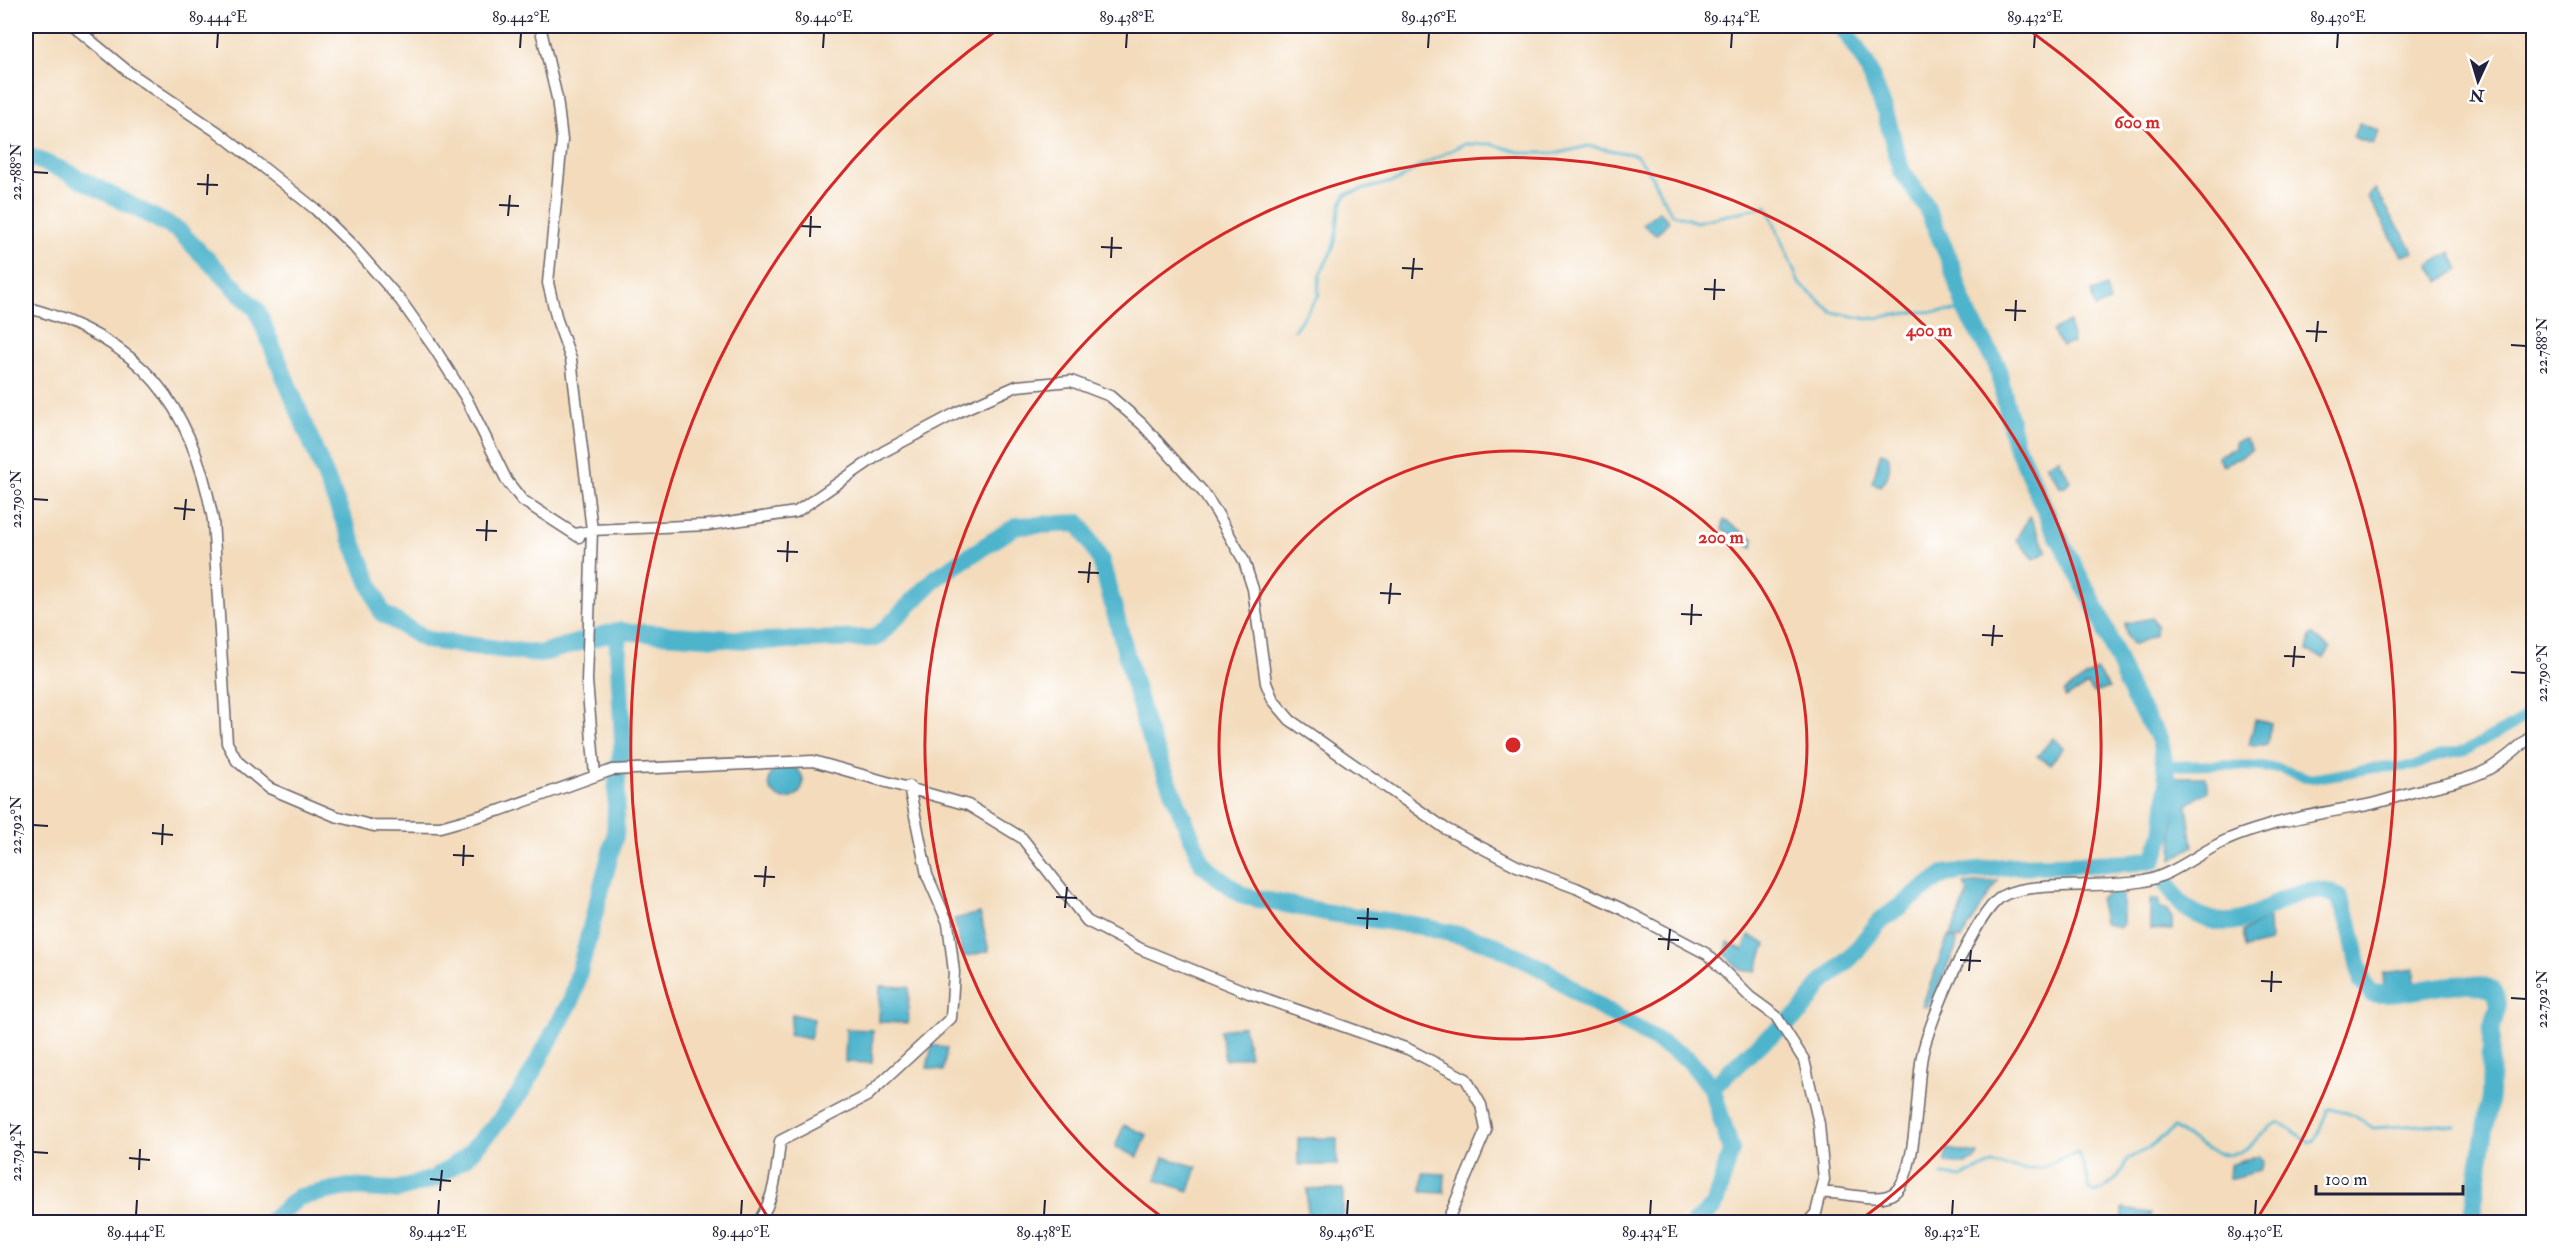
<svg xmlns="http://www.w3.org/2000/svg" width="2559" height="1248" viewBox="0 0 2559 1248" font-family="'IM FELL Double Pica',serif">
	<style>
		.water { fill: #4db4cc; stroke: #386b84; stroke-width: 1.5 }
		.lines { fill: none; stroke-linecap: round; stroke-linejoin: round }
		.stream { stroke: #4db4cc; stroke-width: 3 }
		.canal { stroke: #4db4cc; stroke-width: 10 }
		.river { stroke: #4db4cc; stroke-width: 18 }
		.minor-casing { stroke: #6b6368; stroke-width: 13 }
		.minor { stroke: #fff; stroke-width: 10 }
		.ticks { fill: none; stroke: #22223b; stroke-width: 2 }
		.ring { fill: none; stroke: #d62828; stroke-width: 3 }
		.centre { fill: #d62828; stroke: #fff; stroke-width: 3 }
		.ring-label { font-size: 18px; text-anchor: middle; font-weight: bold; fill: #d62828; stroke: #fff; stroke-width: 6; stroke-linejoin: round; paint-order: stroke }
		.neatline { fill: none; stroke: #22223b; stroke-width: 2 }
		.ticks-label { font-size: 15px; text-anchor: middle; fill: #22223b }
	</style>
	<rect width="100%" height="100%" fill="#fff"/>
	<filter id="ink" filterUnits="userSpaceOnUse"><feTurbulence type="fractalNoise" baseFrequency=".0167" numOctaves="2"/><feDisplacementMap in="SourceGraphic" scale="12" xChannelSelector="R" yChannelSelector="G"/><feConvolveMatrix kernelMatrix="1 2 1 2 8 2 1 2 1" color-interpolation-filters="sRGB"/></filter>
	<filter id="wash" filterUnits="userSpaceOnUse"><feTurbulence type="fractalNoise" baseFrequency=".008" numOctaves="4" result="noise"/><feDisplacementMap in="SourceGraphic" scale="24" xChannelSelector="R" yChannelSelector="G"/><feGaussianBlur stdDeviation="1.35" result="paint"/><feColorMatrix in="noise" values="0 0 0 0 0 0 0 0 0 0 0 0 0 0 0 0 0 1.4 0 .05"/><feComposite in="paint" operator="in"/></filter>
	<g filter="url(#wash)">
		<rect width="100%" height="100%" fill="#f3dbbc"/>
		<path class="water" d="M2359,123l20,8 -6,13 -20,-7z
			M2375,189l39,63 -12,4 -34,-59z
			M1659,211l10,10 -13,14 -14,-11z
			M2451,252l8,18 -19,11 -11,-16z
			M2106,287l4,15 -15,6 -4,-16z
			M2069,322l4,21 -11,3 -10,-15z
			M2245,439l7,11 -28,16 -7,-10 18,-8v-6z
			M1881,452l7,2c3,12 2,23 -7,32l-9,-3z
			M2059,458l11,23 -6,6 -4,-1 -14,-21z
			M2030,516l17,36 -13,7 -18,-20z
			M1724,520l30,19 -2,9 -30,-19z
			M2152,618l5,8 -2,9 -22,10 -7,-9 -1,-13z
			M2313,635l17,14 -6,9 -17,-7 3,-14z
			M2096,670l13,18 -16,5 -5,-8 -23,13 -1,-6z
			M2255,720l16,3 -4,22h-18z
			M2053,738l11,9 -14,17 -13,-8z
			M769 782a17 17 0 1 1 34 0a17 17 0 1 1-34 0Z
			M2175,777h31l2,14 -21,14 6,41 -21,14z
			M1998,881l-37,58 -11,-3 18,-43 -4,-9z
			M2115,891l8,5v28l-4,4 -15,-5 -5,-25z
			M2150,899h9v8l7,2 6,9v12l-22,-1z
			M980,913l9,38 -26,6 -9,-38z
			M2269,917l1,25 -25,6 -2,-17z
			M1749,935l17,9 -10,28 -15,-2 -16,-16 3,-12 15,8z
			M1948,937l9,3 -1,8 -28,59 -6,-1z
			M2414,969v14l-30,6 -1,-16z
			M880,986l29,1 -1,36 -29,-1z
			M792,1014l22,5 -4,20 -21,-4z
			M1244,1026l6,30 -25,4 -5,-30z
			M846,1029l27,1 -1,33 -27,-1z
			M932,1045l15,3 -4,23 -16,-3z
			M1124,1125l23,10 -9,22 -23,-10z
			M1298,1138h39v27h-39z
			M1947,1149l31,5c-5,14 -20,10 -32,9z
			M2259,1155l4,7 -3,9 -31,8 1,-14z
			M1164,1157l33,10 -8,24 -33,-11z
			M1423,1173l22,1 -1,19 -22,-1z
			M1307,1189h36v27h-36z
			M2123,1209l28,4 -4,9h-24z"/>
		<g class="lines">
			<path class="stream" d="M1294,330l25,-35c-3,-26 8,-29 15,-50 6,-20 0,-30 12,-51l53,-14 21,-14 44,-22h27l32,9h36l29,-7 48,9 12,15 23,43 25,9 71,-16 32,77 33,29 36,7 47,-7 51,-1
				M1942,1175l19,2 31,-13 33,6 17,-2 15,-8 21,-7 9,22 2,15 6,3c17,-7 26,-17 32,-34l20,-10 27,-21c20,14 53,40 76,18 10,-10 16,-18 29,-24l31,20 5,-2 13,-31c17,0 31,9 45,19l62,-4 21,2"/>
			<path class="canal" d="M2165,766l58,-1 55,3 33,11 64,-11 40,-2 25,-11 25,-5 48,-25 21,-16"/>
			<path class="river" d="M26,155l41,17 111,58 79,80 125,303 44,27 113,14 78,-23 144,10 115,-3 61,-61 79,-51 63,-3 22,38 45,166 57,138 40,31 87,17 90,13 68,16 57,28 48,33 95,56 24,29 19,62 -17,57 -19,15
				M2167,883c11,20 19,28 41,36 51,18 79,-48 130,-23l11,25 13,61 9,11c41,6 84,-20 123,-2l4,14 -7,25 -1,66 -19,126
				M1712,1088l44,-41 45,-35 19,-27 31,-28 29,-36 64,-47 68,-8 116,-3 26,-4 9,-24 5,-52 -8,-43 -28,-45 -34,-83 -48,-91 -35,-78 -18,-78 -31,-54 -16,-50 -25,-57 -24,-34 -16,-59 -19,-47 -24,-38
				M270,1222l29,-25 49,-10 48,3 37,-11 33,-22 35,-38 22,-30 49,-90 43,-163 2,-58 6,-36 -6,-111"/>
		</g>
	</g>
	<g filter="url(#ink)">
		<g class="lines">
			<defs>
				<path id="minor" d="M73,26l57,47 89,60 51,40 45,36 38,37 48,55 34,48 31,49 41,83 15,19 57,37
					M540,26l17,72 5,42 -14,143 9,37 14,39 21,171 -5,151 8,95
					M26,307c116,32 166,97 187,213l14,223 10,18 32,27 66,28 39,10 66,1 61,-17 111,-40 201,-9 155,44 54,33 65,83 54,28 108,44 159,56 58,30 15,26 5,25 -39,92
					M575,534l17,-4 116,-5 88,-13 87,-60 77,-41 57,-25 54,-5 39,15 32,28 61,68 14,21 27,48 9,28 13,94 7,17 17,20 156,109 71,37 59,22 46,21 85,45 43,43 26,19 28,44 15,64 5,56 -8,33 -8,9
					M1821,1193c22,-2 59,12 74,-1 23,-20 21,-104 27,-136 6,-33 53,-141 79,-159 25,-17 106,-8 143,-16 26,-5 50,-24 73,-36 15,-9 34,-14 50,-19 32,-10 67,-15 100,-21 15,-3 31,-9 46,-13 25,-7 51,-10 74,-22 17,-9 32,-24 47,-36
					M758,1222c17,-23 19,-53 22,-81l87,-45 84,-78 3,-46 -6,-49 -21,-48 -18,-89"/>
			</defs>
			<use href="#minor" class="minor-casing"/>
			<use href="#minor" class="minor"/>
		</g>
	</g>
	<path class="ticks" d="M217,48l1,-15M520,48l1,-15M823,48l1,-15M1126,48l1,-15M1428,48l1,-15M1731,48l1,-15M2034,48l1,-15M2337,48l1,-15M33,172l15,1M197,184l21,1M207,195l1,-21M499,205l20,1M508,216l2,-21M800,226l21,1M810,237l1,-21M1101,247l21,1M1111,258l1,-21M1402,268l21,1M1412,279l2,-21M1704,289l21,1M1714,300l1,-21M2005,310l21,1M2015,321l1,-21M2306,331l21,1M2316,342l2,-21M2511,345l15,1M33,499l15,1M174,508l21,2M184,520l2,-21M476,530l21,1M486,541l1,-21M777,551l21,1M787,562l1,-21M1078,572l21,1M1088,583l2,-21M1380,593l21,1M1389,604l2,-21M1681,614l21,1M1691,625l1,-21M1982,635l21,1M1992,646l2,-21M2284,656l21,1M2293,667l2,-21M2511,672l15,1M33,825l15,1M152,833l21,2M162,845l1,-21M453,855l21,1M463,866l1,-21M754,876l21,1M764,887l2,-21M1056,897l21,1M1065,908l2,-21M1357,918l21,1M1367,929l1,-21M1658,939l21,1M1668,950l2,-21M1960,960l21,1M1969,971l2,-21M2261,981l21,1M2271,992l1,-21M2511,998l15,1M33,1152l15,1M129,1158l21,2M139,1170l1,-21M430,1179l21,2M440,1191l2,-21M136,1215l1,-15M438,1215l1,-15M741,1215l1,-15M1044,1215l1,-15M1347,1215l1,-15M1650,1215l1,-15M1952,1215l1,-15M2255,1215l1,-15"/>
	<g class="ring">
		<circle cx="1513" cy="745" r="294"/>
		<path d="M1167 1221A588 588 0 1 1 1859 1221"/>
		<path d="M769 1219A882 882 0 0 1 1001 27M2025 27A882 882 0 0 1 2257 1219"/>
	</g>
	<circle cx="1513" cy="745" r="9" class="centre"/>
	<g class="ring-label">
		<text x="2137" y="128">600 m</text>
		<text x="1929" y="336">400 m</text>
		<text x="1721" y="543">200 m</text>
	</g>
	<rect width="2559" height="1248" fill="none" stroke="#fff" stroke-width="66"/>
	<g transform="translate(2478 81) rotate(184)" stroke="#ffffff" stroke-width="4.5" paint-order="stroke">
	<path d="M0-4.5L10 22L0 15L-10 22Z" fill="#22223b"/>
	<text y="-9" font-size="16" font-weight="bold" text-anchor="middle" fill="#22223b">N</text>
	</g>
	<path d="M2316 1185v9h147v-9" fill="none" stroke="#22223b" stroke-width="3"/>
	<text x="2325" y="1185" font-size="18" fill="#22223b" stroke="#ffffff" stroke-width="4.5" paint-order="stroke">100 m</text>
	<rect x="33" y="33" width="2493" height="1182" class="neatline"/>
	<g class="ticks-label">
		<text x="218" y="22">89.444°E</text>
		<text x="521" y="22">89.442°E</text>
		<text x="824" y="22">89.440°E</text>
		<text x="1127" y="22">89.438°E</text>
		<text x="1429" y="22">89.436°E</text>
		<text x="1732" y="22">89.434°E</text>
		<text x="2035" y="22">89.432°E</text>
		<text x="2338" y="22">89.430°E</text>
		<text transform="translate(16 172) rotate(-90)" y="5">22.788°N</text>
		<text transform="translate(2542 346) rotate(-90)" y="5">22.788°N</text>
		<text transform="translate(16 499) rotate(-90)" y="5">22.790°N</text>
		<text transform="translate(2542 673) rotate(-90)" y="5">22.790°N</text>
		<text transform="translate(16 825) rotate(-90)" y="5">22.792°N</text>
		<text transform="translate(2542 999) rotate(-90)" y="5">22.792°N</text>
		<text transform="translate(16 1152) rotate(-90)" y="5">22.794°N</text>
		<text x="136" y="1237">89.444°E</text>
		<text x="438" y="1237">89.442°E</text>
		<text x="741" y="1237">89.440°E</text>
		<text x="1044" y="1237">89.438°E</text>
		<text x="1347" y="1237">89.436°E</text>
		<text x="1650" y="1237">89.434°E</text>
		<text x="1952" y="1237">89.432°E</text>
		<text x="2255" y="1237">89.430°E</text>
	</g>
</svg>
